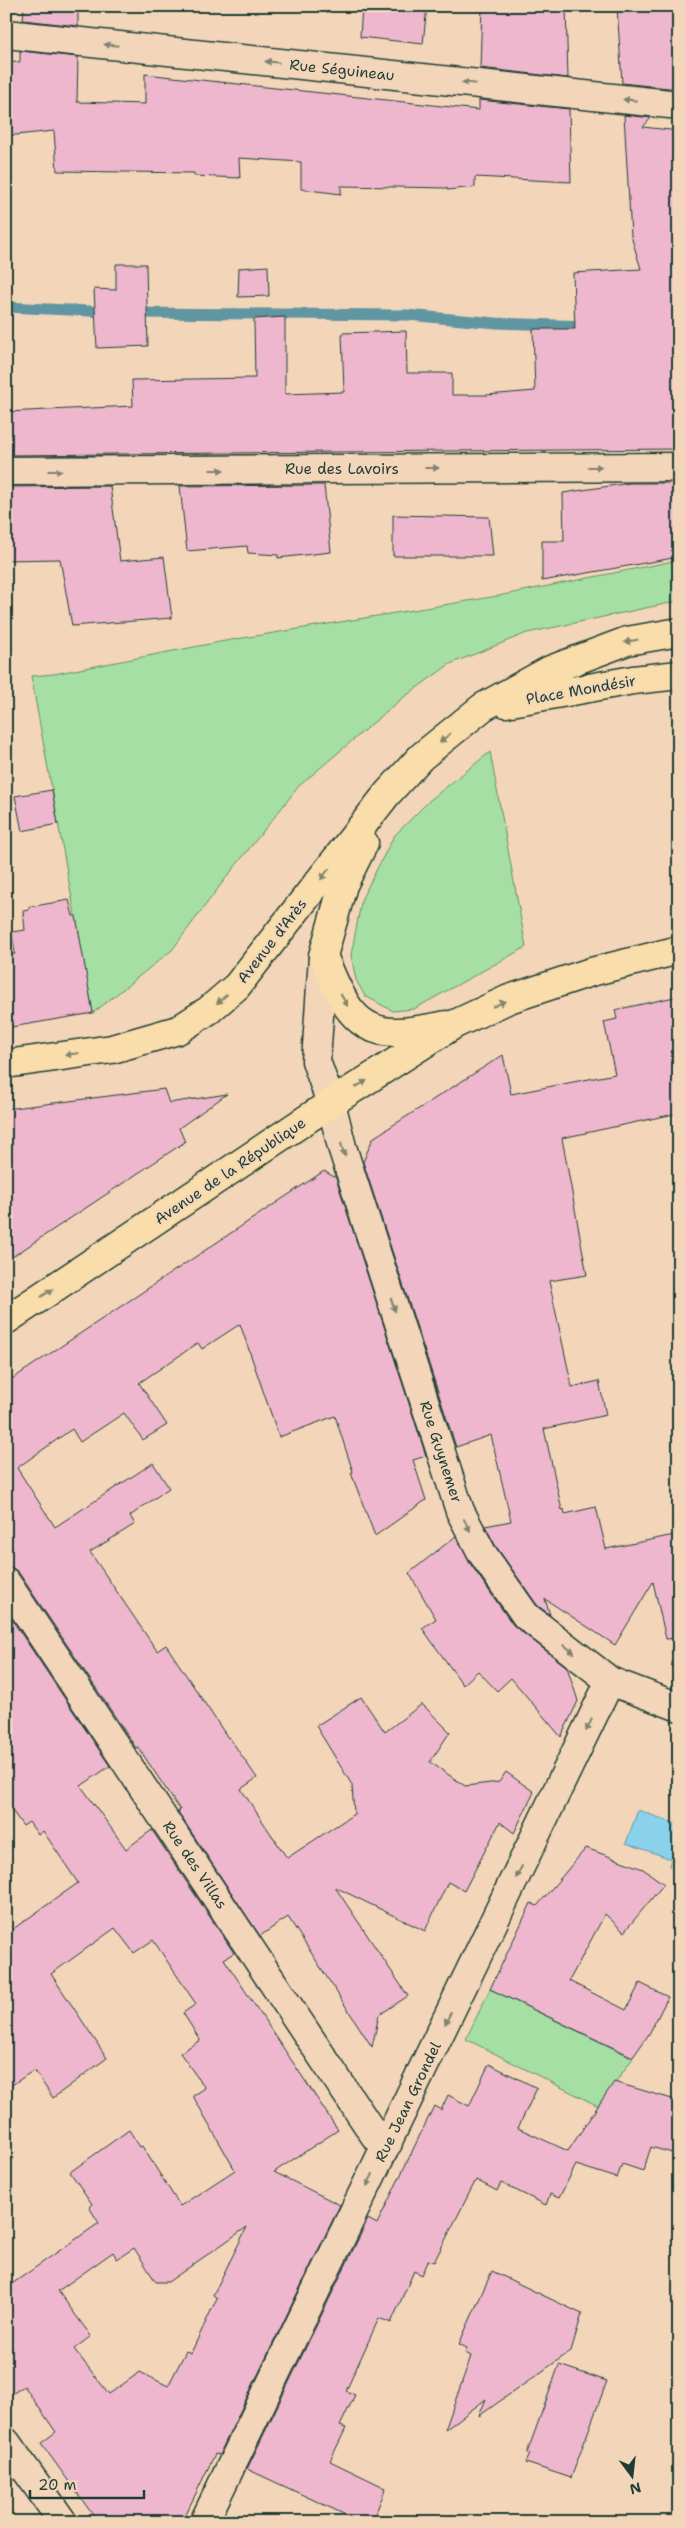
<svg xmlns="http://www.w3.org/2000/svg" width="685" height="2528" viewBox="0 0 685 2528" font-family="'Shantell Sans',sans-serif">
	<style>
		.green { fill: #a6dfa4; stroke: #628e6c }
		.water { fill: #8ad2eb; stroke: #5f96a2 }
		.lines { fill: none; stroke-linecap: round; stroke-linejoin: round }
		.stream { stroke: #5f96a2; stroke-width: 11 }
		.building { fill: #eeb7ce; stroke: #1f3d34; fill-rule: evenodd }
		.minor-casing { stroke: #1f3d34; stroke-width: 31 }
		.major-casing { stroke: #1f3d34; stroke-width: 31 }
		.minor { stroke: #f3d6b9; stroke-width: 28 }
		.major { stroke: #f9ddab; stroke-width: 28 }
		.oneway { fill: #7e8270 }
		.oneway2 { fill: #81856a }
		.labels { text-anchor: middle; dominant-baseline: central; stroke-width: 4; stroke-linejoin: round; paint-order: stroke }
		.street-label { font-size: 15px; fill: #1f3d34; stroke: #f3d6b9 }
	</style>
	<rect width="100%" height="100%" fill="#f3d6b9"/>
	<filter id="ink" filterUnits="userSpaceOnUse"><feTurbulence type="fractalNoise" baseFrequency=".02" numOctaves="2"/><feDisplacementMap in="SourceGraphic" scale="10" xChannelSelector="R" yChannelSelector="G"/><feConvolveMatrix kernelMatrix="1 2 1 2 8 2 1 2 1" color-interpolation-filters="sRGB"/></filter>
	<g filter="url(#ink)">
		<path class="green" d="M679,560v41l-152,32 -77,31 -50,36 -101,86 -77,97 -50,67 -79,63 -62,-337 23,-2 171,-33 273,-45z
			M490,752l36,195 -112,62 -21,2 -28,-15 -9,-16 -5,-25 11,-57 32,-62 36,-36z
			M490,1989l143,69 -35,48 -132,-67z"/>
		<path class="water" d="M638,1810l41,15v45l-10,-4 2,-7 -45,-16z"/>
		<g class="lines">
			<path class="stream" d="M6,307l104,5
				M133,313l274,2 89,8 94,3"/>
		</g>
		<path class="building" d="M24,6h54v20l-55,-6z
			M362,6h65l-4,38 -63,-7z
			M482,6h84l2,72 -88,-10z
			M617,6h57l5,29 -1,54 -56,-6z
			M20,51l58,6 -1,45 68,2v-30l334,36v-10l90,9 2,73 -96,-5v10l-28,3v-2l-106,-2v8l-40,-5v-27l-62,-4 1,20 -46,-2v-3l-137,-2 -3,-40 -48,5v-76l14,2z
			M624,115l27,3 -8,9 36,4v318l-673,6v-43l127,-6 -1,-26 123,-2 -1,-59 31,-2v77l59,-2 -2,-59 64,-2 1,42h45v22h35l48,-4 -2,-62h42l-2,-56 68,-4 -10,-33z
			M116,264h30l2,82 -51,2 -3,-59 22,1z
			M268,266l1,30 -31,1 1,-29z
			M630,483h49v74l-137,24v-40h22l-1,-48z
			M324,485l7,67 -53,6v-3l-30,-2 -1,-7 -60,5 -7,-65z
			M110,486l10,75 44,-4 8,61 -100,8 -12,-67 -54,1v-73z
			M393,515l96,2 4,39h-100z
			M52,790l6,34 -36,7 -7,-35z
			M69,900l4,16h3l17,97 -87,15v-73l9,-1 -3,-22 13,-2 -2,-19 6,-1v-3z
			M679,996v117l-117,25 25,137 -38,6 23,106 27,-6 7,34 -62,14 18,81 2,-1 1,5 31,-7 10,42 73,-15v104l-13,1 -13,-57 -38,63 -70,-46 5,16 -13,-10 -42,-60 -10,-19 26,-5 -20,-86 -35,12 -93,-285 10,-24 130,-83 8,39 104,-20 -11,-52 13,-3 -2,-9z
			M164,1089l5,14 58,-9 -48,34 6,14 -179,119v-152z
			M324,1171l12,7 90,278 -13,4 13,40 -51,36 -24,-63 2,-1 -18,-56 -56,21 -39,-113 -38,25 -4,-6 -59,40 28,42 -24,15 -19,-27 -44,29 -8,-13 -55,39 38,59 98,-64 16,25 -39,28 5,8 -45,28 67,99 9,-6 62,93 1,-1 28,41 -16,11 46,69 67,-44 -2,-29 -36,-59 45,-29 24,35 37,-28 28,28 -20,30 35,24 34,-4 7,-10 28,20 -20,41 -14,-11 -36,69 -16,-9 -23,49 -90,-44 73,109 -29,19 -7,32 -84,-130 -28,19 -82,-124 2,-2 -42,-63 -2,1 -117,-175 -6,-5 -7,-1v-184z
			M456,1536l13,26 44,63 54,42 11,34 -17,36 -50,-59 -14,13 -19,-20 -15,14 -41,-57 14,-9 -27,-46z
			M6,1611l104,155 -29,20 45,63 26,-19 82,123 -10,6 114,171 -64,42 66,33 -121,250 -4,-1 -33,68h-84l-57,-79 15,-11 -32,-46 -18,12v-110l93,-65 -10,-16 3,-3 -22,-32 59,-42 11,17 2,-1 38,60 55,-36 -42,-74 12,-8 -25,-35 20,-13 -17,-27 13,-9 -43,-64 -19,13 -19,-25 -64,46 56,84 -54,40 -19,-28 -28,19v-155l72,-51 -35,-52 -5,4 -9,-13 -6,4 -17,-24zM247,2227l-34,68 4,3 -26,55 -5,-2 -18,35 -28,-14 -31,22 -35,-45 17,-13 -33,-45 55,-39 4,7 17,-11 22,34h12z
			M586,1848l57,21 21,15 -40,48 -19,-18 -36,67 57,29 14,-27 28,14 -19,37 -16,23 -143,-68 41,-86 6,3z
			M489,2064l48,24 -19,40 50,23 46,-69 65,19v54l-28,-8 -8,24 -21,-7 -5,14 -41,-13 -17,33 -9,-4 -4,11 -45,-22 -4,8 -21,-11 -42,82 -6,-2 -7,15 -7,-4 -23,52 -12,-5 -33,73 9,4 -15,31 6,2 -16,33 56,27 -14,34h-11l-114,-53 121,-250 9,5 57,-118 7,4 7,-15 21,11z
			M492,2271l90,43 -11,37 -92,65 7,-17 -41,31 26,-74 -6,-3 2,-5 -8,-4z
			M559,2365l48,16 -36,97 -45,-15 4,-9 -3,-1z"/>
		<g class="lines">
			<defs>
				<path id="minor" d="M6,34l673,71
					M6,471l673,-4
					M323,956l-7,105 15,42 11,44 118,364 22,42 44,63 84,65 69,26
					M6,1582l369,554 13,7
					M6,2442l57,80
					M204,2522l406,-841"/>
				<path id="major" d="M506,703l127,-23 46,-5
					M364,843l-21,42 -20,71c15,33 26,75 70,76 17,1 37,-4 54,-7
					M6,1064l106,-15 66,-19 31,-20 28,-24 150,-192 34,-37 62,-50 67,-37 77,-29 52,-9
					M6,1320l325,-217 124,-79 54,-25 82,-27 88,-22"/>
			</defs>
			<use href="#minor" class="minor-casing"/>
			<use href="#major" class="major-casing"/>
			<use href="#minor" class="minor"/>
			<use href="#major" class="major"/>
		</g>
		<defs><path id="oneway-solid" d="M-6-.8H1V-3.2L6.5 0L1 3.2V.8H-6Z" transform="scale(1.25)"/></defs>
		<g class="oneway">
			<use href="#oneway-solid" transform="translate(111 45) rotate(-174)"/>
			<use href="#oneway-solid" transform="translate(272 62) rotate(-174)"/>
			<use href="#oneway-solid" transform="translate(469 83) rotate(-174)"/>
			<use href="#oneway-solid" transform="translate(630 100) rotate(-174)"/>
			<use href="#oneway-solid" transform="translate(595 467)"/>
			<use href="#oneway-solid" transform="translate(432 468)"/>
			<use href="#oneway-solid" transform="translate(217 470)"/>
			<use href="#oneway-solid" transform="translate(55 471)"/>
			<use href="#oneway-solid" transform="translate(343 1150) rotate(73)"/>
			<use href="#oneway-solid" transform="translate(393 1305) rotate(72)"/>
			<use href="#oneway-solid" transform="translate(467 1525) rotate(62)"/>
			<use href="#oneway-solid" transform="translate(569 1649) rotate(38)"/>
			<use href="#oneway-solid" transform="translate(589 1725) rotate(116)"/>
			<use href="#oneway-solid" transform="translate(519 1872) rotate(116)"/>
			<use href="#oneway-solid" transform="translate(448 2018) rotate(116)"/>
			<use href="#oneway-solid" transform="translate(370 2180) rotate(116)"/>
		</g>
		<g class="oneway2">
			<use href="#oneway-solid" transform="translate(631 641) rotate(168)"/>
			<use href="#oneway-solid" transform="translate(445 738) rotate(141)"/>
			<use href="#oneway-solid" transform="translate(325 874) rotate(128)"/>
			<use href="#oneway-solid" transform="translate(222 999) rotate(139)"/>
			<use href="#oneway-solid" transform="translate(344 1000) rotate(61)"/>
			<use href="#oneway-solid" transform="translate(499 1004) rotate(-25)"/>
			<use href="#oneway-solid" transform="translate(72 1054) rotate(172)"/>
			<use href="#oneway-solid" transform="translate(361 1084) rotate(-32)"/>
			<use href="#oneway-solid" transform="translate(47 1293) rotate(-34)"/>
		</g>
	</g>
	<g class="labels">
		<g class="street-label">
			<text transform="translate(342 70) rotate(6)">Rue Séguineau</text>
			<text x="342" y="469">Rue des Lavoirs</text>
			<text transform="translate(581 690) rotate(-10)">Place Mondésir</text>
			<text transform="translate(272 941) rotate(-52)">Avenue d'Arès</text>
			<text transform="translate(230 1171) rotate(-34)">Avenue de la République</text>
			<text transform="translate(441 1452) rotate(72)">Rue Guynemer</text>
			<text transform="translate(195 1865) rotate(56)">Rue des Villas</text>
			<text transform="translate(408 2102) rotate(-64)">Rue Jean Grondel</text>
		</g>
	</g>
	<rect width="685" height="2528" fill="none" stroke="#f3d6b9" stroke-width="25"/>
	<rect x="12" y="12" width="660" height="2503" fill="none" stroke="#1f3d34" stroke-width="2" filter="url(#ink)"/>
	<g transform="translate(632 2476) rotate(165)" stroke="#f3d6b9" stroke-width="4" paint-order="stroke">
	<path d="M0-4L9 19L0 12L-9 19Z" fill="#1f3d34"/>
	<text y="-8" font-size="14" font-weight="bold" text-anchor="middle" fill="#1f3d34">N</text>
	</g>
	<path d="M30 2490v8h114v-8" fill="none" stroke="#1f3d34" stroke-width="2.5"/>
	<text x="38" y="2490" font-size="15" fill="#1f3d34" stroke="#f3d6b9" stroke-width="4" paint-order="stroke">20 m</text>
</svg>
